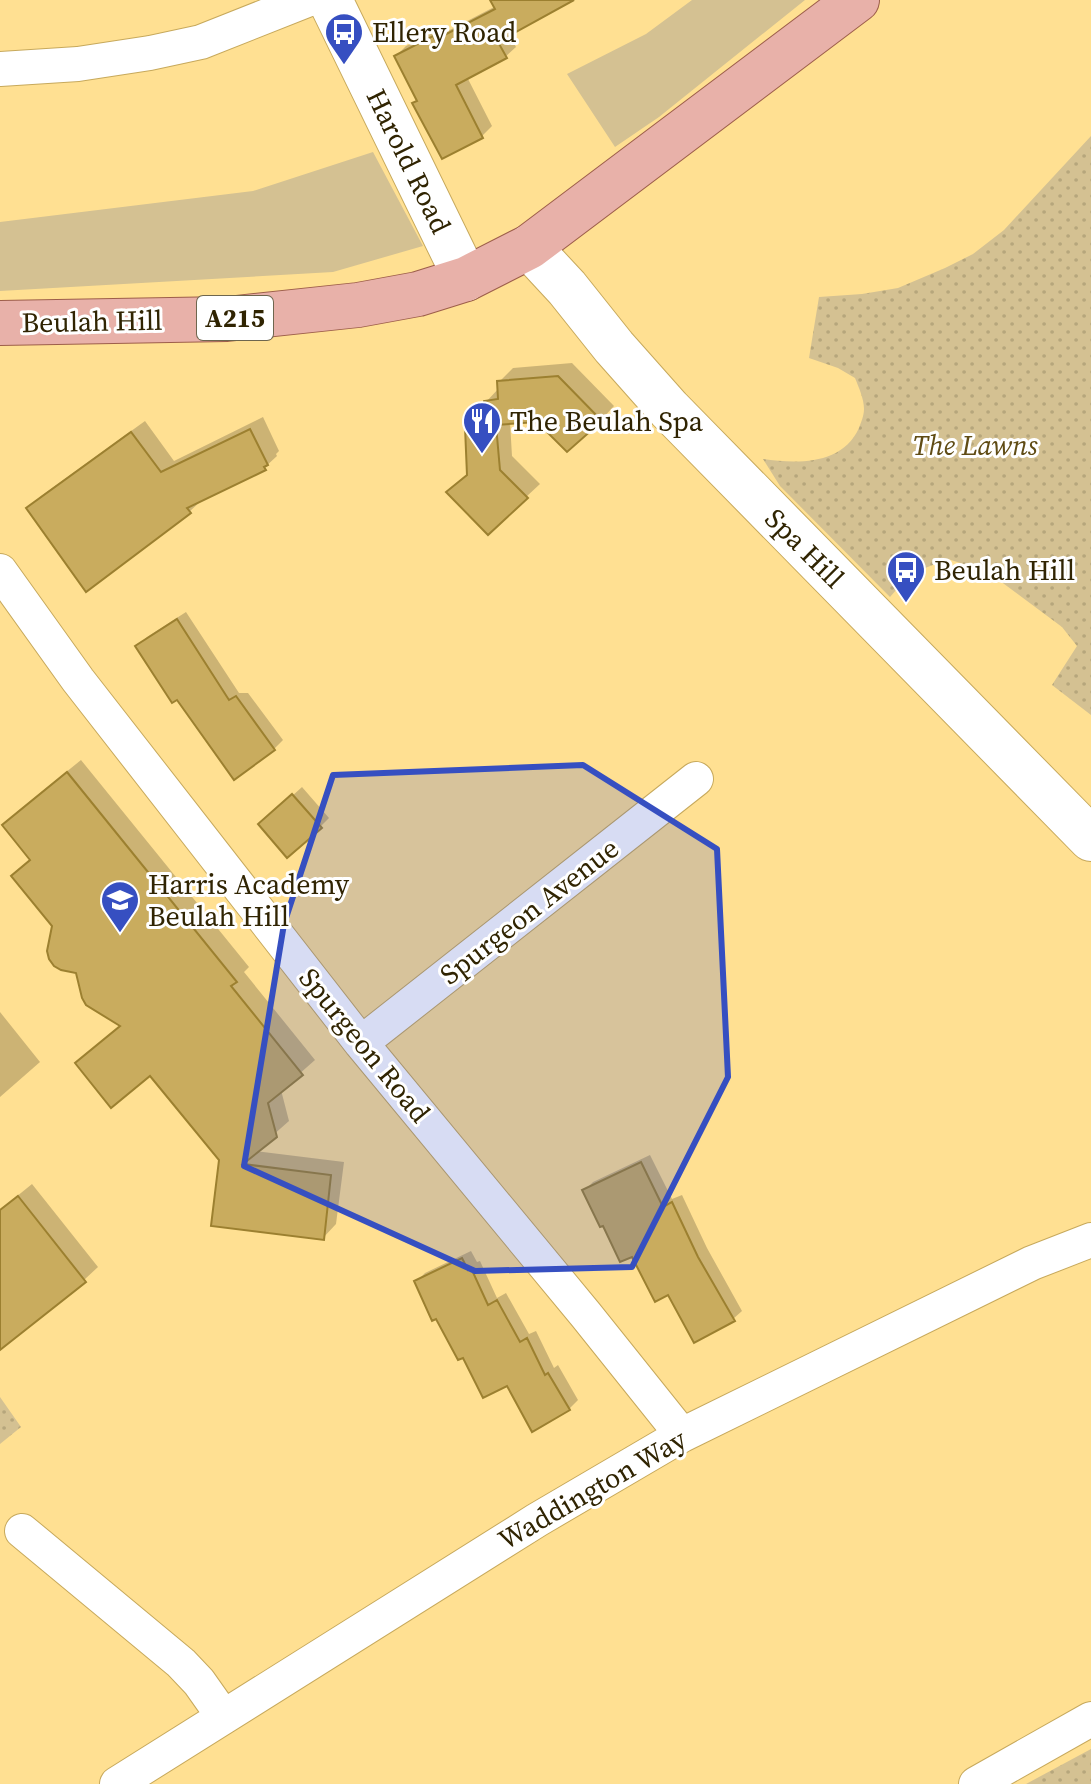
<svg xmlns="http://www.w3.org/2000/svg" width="1091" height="1784" viewBox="0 0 1091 1784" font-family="'Source Serif 4',serif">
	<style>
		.grass { fill: #d4c192 }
		.park { fill: url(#park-dots) }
		.shadow { fill: #0003 }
		.building { fill: #c9ac5e; stroke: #9c8030; stroke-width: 2 }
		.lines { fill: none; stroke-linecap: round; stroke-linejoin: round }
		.street-casing { stroke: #c7a95c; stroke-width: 36 }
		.secondary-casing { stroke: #c7a95c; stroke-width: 46 }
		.primary-casing { stroke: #9d5e4a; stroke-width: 46 }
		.street { stroke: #fff; stroke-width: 34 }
		.secondary { stroke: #fff; stroke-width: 44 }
		.primary { stroke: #e8b1a9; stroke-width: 44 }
		.marked { fill: #364fc1; fill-opacity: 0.2; stroke: #364fc1; stroke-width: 6; stroke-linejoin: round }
		.labels { text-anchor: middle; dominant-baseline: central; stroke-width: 6; stroke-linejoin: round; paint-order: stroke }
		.shield { fill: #fff; stroke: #6e664e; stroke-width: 2 }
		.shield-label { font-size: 26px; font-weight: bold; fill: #302402 }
		.poi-label { font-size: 28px; fill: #302402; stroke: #fff; text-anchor: start }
		.street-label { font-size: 28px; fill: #302402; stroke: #fff }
		.park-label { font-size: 28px; font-style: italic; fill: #604c15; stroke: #fff }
	</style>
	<defs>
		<pattern id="park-dots" width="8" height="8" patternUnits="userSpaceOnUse" patternTransform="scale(2)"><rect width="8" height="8" fill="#d4c192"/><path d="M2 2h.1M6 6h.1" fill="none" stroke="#b6a67c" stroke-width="1.8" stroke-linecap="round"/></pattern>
	</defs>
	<rect width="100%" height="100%" fill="#ffe092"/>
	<path class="grass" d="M692,0h113l-146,117 -44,30 -48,-73 79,-40z
		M373,152l50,94 -90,26 -333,19v-69l253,-31z"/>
	<path class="park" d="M1091,136v579l-39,-30 25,-39 -15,-19 -74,-55 -40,-13 -38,15 -20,23 -110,-111 -17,-27c35,5 79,6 96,-31 2,-6 5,-12 5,-19 0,-10 -5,-21 -9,-31l-17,-10 -29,-10 10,-61 43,-3 36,-6 47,-20 28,-14 31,-24z
		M0,1397l21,30 -21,17z
		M1091,1749v35h-65z"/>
	<path class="shadow" d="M493,0h78l-62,34 7,13 -11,10 -38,20 25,49 -10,10 -63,-36 -23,-44 10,-10 38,-19 2,5 50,-26z
		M572,363l42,43 -13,14h-63l-28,2 2,34 28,28 -14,13 -64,-18 7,-6 -2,-45 13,-13 6,-1v-12l13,-14v-6l14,-14z
		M263,417l16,34 -3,3 1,2 -13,12 -62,32 -13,12 -160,-3 12,-13 104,-75 29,40z
		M186,612l53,81h9l35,47 -9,9 -136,-103 9,-9z
		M81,760l168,207 -5,5 71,88 -34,30 8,31 -34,30 89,11 -8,62 -13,14 -102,-78 -70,-87 -73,-10 44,-38 -45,-54 -23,-45 -40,-50 18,-17 -28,-34 14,-14z
		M302,787l27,31 -9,9 -50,-11z
		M0,1012l40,50 -40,35z
		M650,1155l22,44 10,-4 25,53 35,63 -9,8 -64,-26 -36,-39 -49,-63 9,-9z
		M32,1184l66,83 -14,13 -84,67v-137z
		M471,1251l6,11 3,-1 17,37 9,-5 23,41 7,-3 18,37 4,-3 20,35 -9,9 -62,-25 -43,-29 -48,-73 9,-9z"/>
	<path class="building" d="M490,0h84l-76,42 9,16 -51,27 27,53 -41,21 -30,-56 5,-2 -23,-45 39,-20 2,4 60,-31z
		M558,376l44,45 -35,31 -30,-30 -41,3 4,45 28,28 -40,37 -42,-43 21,-17 -2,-48 18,-1 1,-25 14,-2 -1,-18z
		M250,429l18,36 -4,2 2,3 -79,38 4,5 -105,79 -60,-84 105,-76 30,40z
		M177,619l52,81 7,-4 39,54 -41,30 -57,-80 -5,3 -37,-57z
		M67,772l170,210 -6,4 72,89 -35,28 9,34 -34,27 88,11 -7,65 -113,-14 8,-66 -69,-84 -39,32 -36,-45 45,-37 -34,-21 -4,-7 -6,-25 -15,-3 -7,-4 -5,-7 -2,-8 5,-25 -41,-50 19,-16 -28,-35z
		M292,794l30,34 -35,30 -29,-34z
		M641,1162l22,45 9,-5 26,55 37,64 -41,22 -26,-48 -13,7 -23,-45 -12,5 -17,-36 -3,1 -18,-37z
		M18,1196l68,86 -86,68v-140z
		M462,1258l6,12 3,-2 17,37 9,-5 23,42 7,-4 18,37 3,-2 22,37 -38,22 -25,-46 -24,12 -20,-40 -5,2 -22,-41 -4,2 -18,-40z"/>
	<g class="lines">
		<defs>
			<path id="street" d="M0,69l78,-5 72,-11 51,-11 106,-42
				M0,571l78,109 283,363 225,272 96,120
				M361,1043l335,-264
				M22,1531l159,132 18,19 24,34
				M117,1784l420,-264 145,-85 350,-172 59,-23
				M976,1784l115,-65"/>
			<path id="secondary" d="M330,0l136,279
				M529,247l38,41 47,59 55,62 422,430"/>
			<path id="primary" d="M0,323l227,-4 131,-14 60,-11 48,-15 63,-32 328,-247"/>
		</defs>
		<use href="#street" class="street-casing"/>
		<use href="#secondary" class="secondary-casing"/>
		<use href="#primary" class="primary-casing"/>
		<use href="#street" class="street"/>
		<use href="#secondary" class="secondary"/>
		<use href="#primary" class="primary"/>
	</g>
	<path class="marked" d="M583,765l134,84 11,228 -96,190 -157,4 -231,-105 40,-242 49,-149z"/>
	<defs>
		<symbol id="bus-pin" viewBox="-11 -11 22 30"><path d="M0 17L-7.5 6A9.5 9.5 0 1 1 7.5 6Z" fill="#364fc1" stroke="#fff"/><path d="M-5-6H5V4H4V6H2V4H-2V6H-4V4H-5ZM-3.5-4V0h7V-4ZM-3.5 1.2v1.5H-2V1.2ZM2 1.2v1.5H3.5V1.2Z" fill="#fff"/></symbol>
		<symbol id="restaurant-pin" viewBox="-11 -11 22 30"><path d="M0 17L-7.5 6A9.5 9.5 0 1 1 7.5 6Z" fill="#364fc1" stroke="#fff"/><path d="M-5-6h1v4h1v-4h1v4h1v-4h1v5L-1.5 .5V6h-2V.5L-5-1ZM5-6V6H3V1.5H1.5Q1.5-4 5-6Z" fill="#fff"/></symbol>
		<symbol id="school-pin" viewBox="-11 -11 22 30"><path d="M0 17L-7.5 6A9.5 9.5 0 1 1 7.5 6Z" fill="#364fc1" stroke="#fff"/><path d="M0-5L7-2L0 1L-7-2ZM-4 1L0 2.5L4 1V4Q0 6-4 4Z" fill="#fff"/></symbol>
	</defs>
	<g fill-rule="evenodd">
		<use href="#bus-pin" x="322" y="10" width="44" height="60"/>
		<use href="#restaurant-pin" x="460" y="399" width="44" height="60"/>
		<use href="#bus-pin" x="884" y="548" width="44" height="60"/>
		<use href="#school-pin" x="98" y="878" width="44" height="60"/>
	</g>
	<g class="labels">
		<rect class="shield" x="197" y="296" width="76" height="44" rx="6"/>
		<g class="shield-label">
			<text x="235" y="318">A215</text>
		</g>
		<g class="poi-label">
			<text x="372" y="32">Ellery Road</text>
			<text x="510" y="421">The Beulah Spa</text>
			<text x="934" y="570">Beulah Hill</text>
			<text x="148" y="884">Harris Academy<tspan x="148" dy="32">Beulah Hill</tspan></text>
		</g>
		<g class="street-label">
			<text transform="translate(409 161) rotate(64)">Harold Road</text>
			<text transform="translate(92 321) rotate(-1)">Beulah Hill</text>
			<text transform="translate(805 548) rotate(45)">Spa Hill</text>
			<text transform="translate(529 911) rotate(-38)">Spurgeon Avenue</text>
			<text transform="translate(365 1045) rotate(51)">Spurgeon Road</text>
			<text transform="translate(592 1489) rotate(-30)">Waddington Way</text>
		</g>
		<g class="park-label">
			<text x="975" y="445">The Lawns</text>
		</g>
	</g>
</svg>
